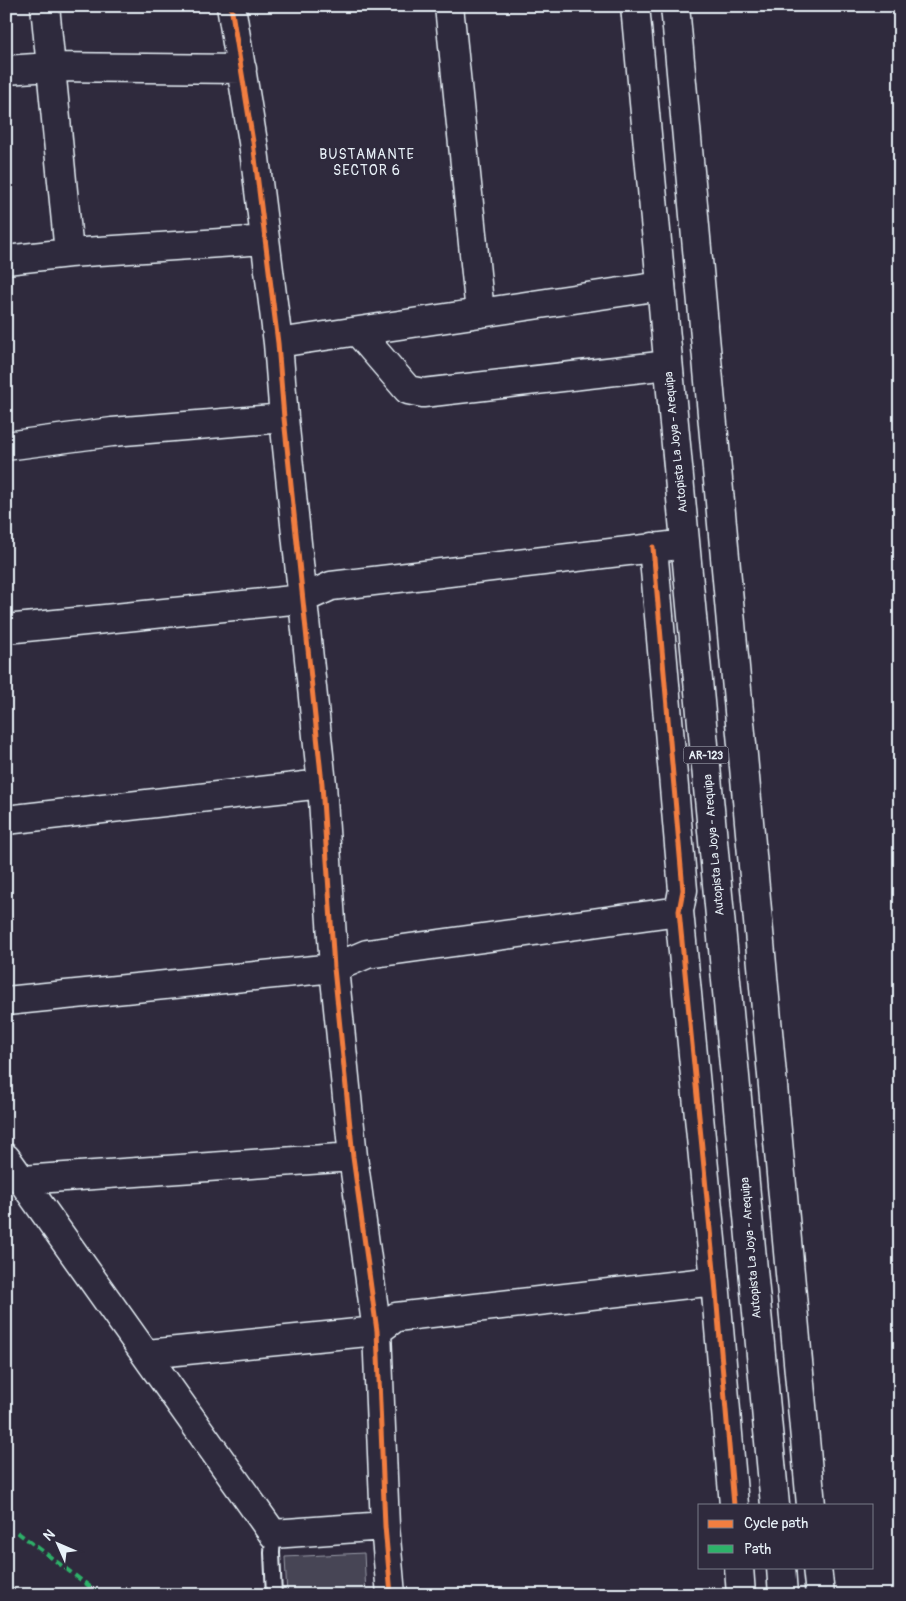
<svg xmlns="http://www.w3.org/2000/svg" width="906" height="1601" viewBox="0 0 906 1601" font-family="Pangolin,sans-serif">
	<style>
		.park { fill: #464455; stroke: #979aa6 }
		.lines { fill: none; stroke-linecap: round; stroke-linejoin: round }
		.service-casing { stroke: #e8f1f8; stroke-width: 18 }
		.minor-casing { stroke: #e8f1f8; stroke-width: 31 }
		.primary-casing { stroke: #e8f1f8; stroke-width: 31 }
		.service { stroke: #2f2a3d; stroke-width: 14 }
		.minor { stroke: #2f2a3d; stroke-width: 28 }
		.primary { stroke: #2f2a3d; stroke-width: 28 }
		.quiet { stroke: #2db169; stroke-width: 4; stroke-dasharray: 8 4; stroke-linecap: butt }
		.cycleway-casing { stroke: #2f2a3d; stroke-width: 8 }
		.cycleway { stroke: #f27e40; stroke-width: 5 }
		.labels { text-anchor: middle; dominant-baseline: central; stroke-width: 4.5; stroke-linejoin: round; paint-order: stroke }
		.shield { fill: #2f2a3d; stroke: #b0b5c0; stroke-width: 1 }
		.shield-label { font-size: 11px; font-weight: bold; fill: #e8f1f8 }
		.street-label { font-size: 12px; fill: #e8f1f8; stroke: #2f2a3d }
		.neighbourhood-label { font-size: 14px; letter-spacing: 1px; fill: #e8f1f8; stroke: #2f2a3d }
	</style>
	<rect width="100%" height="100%" fill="#2f2a3d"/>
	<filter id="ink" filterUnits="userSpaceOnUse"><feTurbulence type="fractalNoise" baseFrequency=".02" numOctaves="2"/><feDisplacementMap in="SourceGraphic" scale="10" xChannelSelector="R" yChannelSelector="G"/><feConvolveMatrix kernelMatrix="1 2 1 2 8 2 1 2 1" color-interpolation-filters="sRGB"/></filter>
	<g filter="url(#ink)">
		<path class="park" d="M364,1553l2,42h-79l-2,-38z"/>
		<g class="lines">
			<defs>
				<path id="service" d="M273,1534l-1,19 2,42"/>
				<path id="minor" d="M45,6l24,247
					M231,6l22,136 25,201 6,75 38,366 12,184 19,189 24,174 8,195 6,69
					M449,6l31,307
					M6,70l44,-3 192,2
					M6,260l63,-7 196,-13
					M358,332l50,58 15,3 245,-28
					M278,343l383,-57
					M6,446l106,-14 172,-14
					M653,547l30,343 -4,21 36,370 19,224
					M6,629l296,-30 29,-13 339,-40
					M6,820l316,-36
					M6,1001l328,-33 33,-14 312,-43
					M6,1158l267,376 112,-8
					M22,1180l331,-23
					M147,1354l230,-23 19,-14 319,-36
					M739,1567l2,28"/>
				<path id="primary" d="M635,6l140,1499
					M675,6l136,1499
					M781,1567l2,28
					M817,1567l3,28"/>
			</defs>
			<use href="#service" class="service-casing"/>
			<use href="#minor" class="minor-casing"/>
			<use href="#primary" class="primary-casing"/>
			<use href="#service" class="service"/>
			<use href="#minor" class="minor"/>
			<use href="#primary" class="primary"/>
			<path class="quiet" d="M17,1532l84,63"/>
			<defs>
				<path id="cycleway" d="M231,6l22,136 25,201 6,75 38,366 12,184 19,189 24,174 8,195 6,69
					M653,547l30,343 -4,21 36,370 19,224"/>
			</defs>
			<use href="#cycleway" class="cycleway-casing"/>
			<use href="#cycleway" class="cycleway"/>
		</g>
	</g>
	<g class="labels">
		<rect class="shield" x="683.5" y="746.5" width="45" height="17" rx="4"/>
		<g class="shield-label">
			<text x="706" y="755">AR-123</text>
		</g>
		<g class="street-label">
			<text transform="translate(676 442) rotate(-96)">Autopista La Joya - Arequipa</text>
			<text transform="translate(714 845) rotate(-95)">Autopista La Joya - Arequipa</text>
			<text transform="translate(751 1248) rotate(-95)">Autopista La Joya - Arequipa</text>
		</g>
		<g class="neighbourhood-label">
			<text x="367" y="154">BUSTAMANTE<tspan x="367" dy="16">SECTOR 6</tspan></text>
		</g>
	</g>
	<rect width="906" height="1601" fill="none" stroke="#2f2a3d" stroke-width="25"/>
	<rect x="12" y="12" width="881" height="1576" fill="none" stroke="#e8f1f8" stroke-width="2" filter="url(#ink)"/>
	<rect x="698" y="1504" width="175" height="65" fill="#2f2a3d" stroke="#797a88"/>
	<rect x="708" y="1520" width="25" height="8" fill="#f27e40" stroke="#797a88"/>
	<text x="744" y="1528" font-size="15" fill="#e8f1f8">Cycle path</text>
	<rect x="708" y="1545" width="25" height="8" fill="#2db169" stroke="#797a88"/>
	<text x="744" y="1554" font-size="15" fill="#e8f1f8">Path</text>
	<g transform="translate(58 1544) rotate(315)" stroke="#2f2a3d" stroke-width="4" paint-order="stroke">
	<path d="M0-4L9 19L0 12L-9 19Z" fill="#e8f1f8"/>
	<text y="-8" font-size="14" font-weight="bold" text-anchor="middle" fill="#e8f1f8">N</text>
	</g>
</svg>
